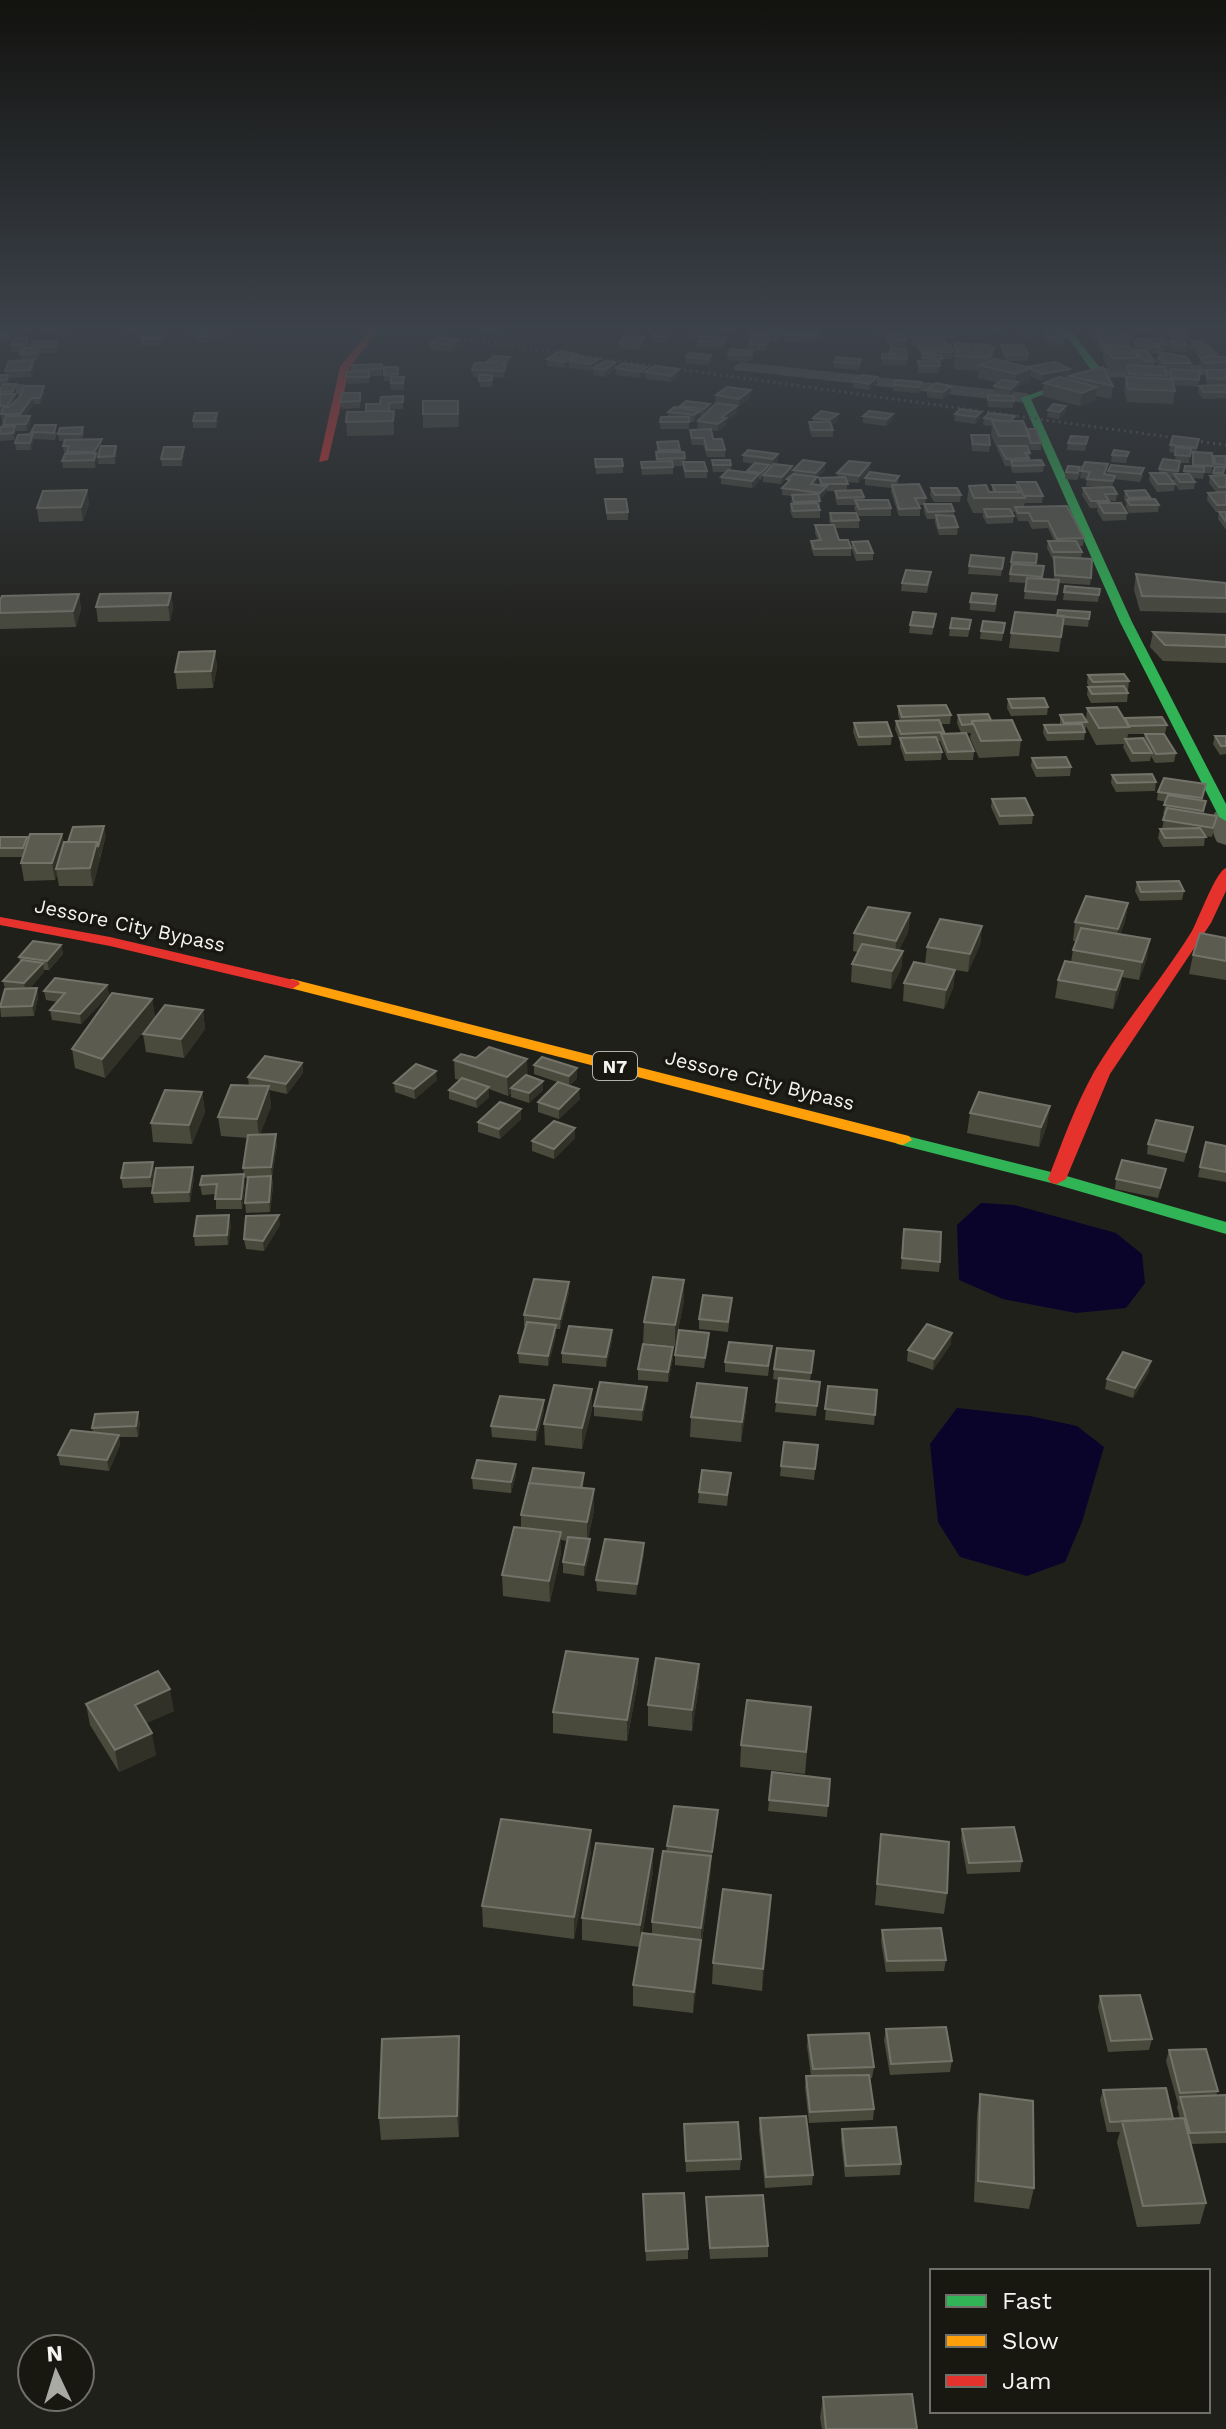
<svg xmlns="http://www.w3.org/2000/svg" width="1226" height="2429" viewBox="0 0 1226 2429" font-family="'Work Sans',sans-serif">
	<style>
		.water { fill: #0a032a }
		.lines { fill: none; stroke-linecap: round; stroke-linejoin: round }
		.street { fill: #5b5b52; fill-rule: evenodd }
		.fast { fill: #30b455; fill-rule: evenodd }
		.slow { fill: #ff9f0a; fill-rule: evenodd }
		.jam { fill: #e5322d; fill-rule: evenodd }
		.rail { stroke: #595852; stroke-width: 3; stroke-dasharray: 2 4; stroke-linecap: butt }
		.wall { fill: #49493c; fill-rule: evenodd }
		.shaded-wall { fill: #313127 }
		.building { fill: #5b5b50; stroke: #747369; stroke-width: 2 }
		.labels { text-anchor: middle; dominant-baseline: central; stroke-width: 7; stroke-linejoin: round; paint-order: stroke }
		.shield { fill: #181811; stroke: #b3b2ac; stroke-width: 2 }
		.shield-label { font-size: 18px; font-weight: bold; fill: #f5f4ef }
		.street-label { font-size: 20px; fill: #f5f4ef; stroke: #181811 }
	</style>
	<rect width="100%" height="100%" fill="#20201b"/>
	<path class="water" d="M981,1203l33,2 102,28 26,21 3,29 -19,25 -50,5 -73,-14 -44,-19 -2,-55z
		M957,1408l73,8 47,10 27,21 -22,75 -17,40 -38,14 -67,-19 -22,-35 -8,-78z"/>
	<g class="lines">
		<path class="street" d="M33,328l-2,3 -31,8v-10z
			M741,362l285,31 8,5 -8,5 -291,-33 -2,-3z
			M1226,364v10l-127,4 -8,-5 8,-5z
			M0,384h23l8,5 -8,5h-23z
			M1224,810h2v35l-9,-3c-5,-8 -7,-22 -2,-30z"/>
		<path class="fast" d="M1056,328l15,2 33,43 -73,26 101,223 94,182v17l-7,-4 -99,-195 -99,-224 72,-26 -28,-38z
			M903,1135l160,40 163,47v12l-175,-51 -154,-39 -3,-4 3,-4z"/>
		<path class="slow" d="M292,979l617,157 3,4 -9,5 -617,-158 -2,-3 2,-3z"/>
		<path class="jam" d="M371,328h9l-30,39 -22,93 -9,2 21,-95z
			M1226,868v23l-15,32 -101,151 -44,105 -9,5 -6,-1 -3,-4c14,-36 27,-73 46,-107 29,-49 68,-92 98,-141 7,-13 24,-60 34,-63z
			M0,917l110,20 188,44 2,3 -8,5 -182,-43 -110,-21z"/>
		<path class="rail" d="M381,328l845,117"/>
	</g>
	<path class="wall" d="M40,328h37l-13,6 -24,-3z
		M124,328h45l1,5 -10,13 -18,-1 -1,-6 5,-7 -4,2 -18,-3z
		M190,328h42l1,3 -25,12 -11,-2 -1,-6 3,-1 -8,-1z
		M475,328h29l-8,5 -21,-3z
		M691,328h45l-4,5 -13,-1 -3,5 10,1v6l-4,5 -25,-2v-6l3,-3 -11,-1v-7z
		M773,328h21v2h2l-1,-2h27v6h-5v7l-32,1 -2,-8 -1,4 -3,5 -10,-1v4l-4,5 -17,-1 1,-6 2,-3h-2v-7l26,-3z
		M877,328h13v6l16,6v6l-16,1 -4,-7v-5h-6z
		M901,328h15l-1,6h-10z
		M936,328h24l2,3v6l-19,1 3,6 7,8v7h-11l-1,7 -1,-1 -1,8h-21v-12h4v-2l-4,-10 -7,-5 1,-7h26l-2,-4z
		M972,328h6v1v-1h27v3l-27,3 -7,-4z
		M1016,328h39v3l11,7 -1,7h-15l-6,-7v-3l-19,2 -10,-5z
		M1090,328l30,5 12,5 -1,6 -12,1 15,7 1,-2h1l-3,-5 1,-6 33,5 -1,6 -6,1v1l31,11 -1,6 -7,1 17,1 -2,16 -24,-2 1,6 -2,13 -46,-2 -3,-12 2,-19h-15l-9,-12 1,-7 -5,-5v-4l-9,-8zM1148,353l10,2 -1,9 2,2h-5l1,-5zM1166,370h5l-2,9 -2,-1z
		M1133,328h21l-1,4h-16z
		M1157,328h27l2,3v4l2,3 -1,14h-14l-5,-5 2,-6v-4l-10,1 -4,-4z
		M672,329v7l-6,7 -13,-1v-6z
		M0,330h11l1,7 -2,4h-10z
		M459,340v7l-8,5 -21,-3v-7z
		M57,341l1,6 -3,6h-15l-2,7h-17l-1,-8h-8l-1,-7 18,-1 -1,4z
		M1191,341l26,13v3h9v12l-22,1 -5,-6 1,-6 -10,-10z
		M619,342l26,2 -5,6 -21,-2z
		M955,343l15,4 24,1 -1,12 34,7 43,2 -1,6 44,11 -2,13 -15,-3 -1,4 -15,6 -38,-10 2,-13 12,-5 -15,3 -11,-5v5l-12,5v3l-8,6 -16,-2v-7l5,-3 -21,-5 1,-7 -25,-2z
		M1001,345l27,9v7h-23l-4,-10z
		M891,348l16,11 -1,7 -24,-1v-11h7z
		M753,351v7l-4,4 -21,-2v-6z
		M711,355v6l-4,4 -22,-1 1,-7z
		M577,356l22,3v6l17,3 31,-1v3l32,6 -8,6 -26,-3v-4l-5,3 -24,-3v-6l-11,8 -12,-2v-6l-2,2 -22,-3v-3l-4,3 -18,-2v-7z
		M861,359v7l-3,4 -24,-2v-6z
		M488,361l22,3 -3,3 -3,11 -12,-1v10h-12l-1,-10h-6l-1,-7 16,-7z
		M382,364v12h-13v7l-22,1 -1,-7 6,-5v-7z
		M35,367l-4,10 -22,1 -1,6h8v17l29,-9 -4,12h-7l-9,12 6,7 -4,8h-11l-2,9 -14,1v-14h3l2,-6h-3l-1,-8h-1v-21l2,-5h-2v-12h6l-1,-4z
		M398,367l1,10h5v13h-13v-9h-7v-6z
		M1206,370l20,5v23l-23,1 -5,-7 1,-6 21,-1h-13l-2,-9z
		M853,381l24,3 -9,6 -15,-2z
		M921,382v7l-3,4 -25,-2 1,-6z
		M951,386v6l-8,7 -16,-2v-7z
		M360,393v15l-18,1 -1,-7z
		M716,395l35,2 -12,9 -24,-4z
		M988,395l26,6 -1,7 -25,-1z
		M403,396v13h-13l4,16v10l-47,1 -1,-14 34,-18z
		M458,401l1,26 -36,1v-14z
		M680,406l30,3 27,-3v7l-11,8v4l-8,6 -7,-1 2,9 12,11v7h-18l-4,-12h-11l-2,-8v-7l19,-1 -12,-1 1,-7 5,-5 -3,-1v3l-6,4h-5v7h-29l1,-12h7v-5l11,-4z
		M1066,406l-1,7 -6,6 -12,-2 1,-7z
		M960,409l20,10 -5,5 -21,-3 1,-7z
		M838,414v7l-7,4 2,5v7h-21l-3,-8v-7h4v-4z
		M893,414l-1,7 -6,5 -23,-3v-7z
		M984,418l30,3 12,8 15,14v7h-11l-1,-5 -1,4 2,4 -1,7 15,5 -1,7 -30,1 -3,-7h-5l-14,-31 1,-9 -9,-1z
		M218,420l-2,8h-23v-7z
		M83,427l1,7 -2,5 20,7h14l1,7 -2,11h-17v-7l1,-4 -2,3v4l-2,8h-32l-1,-7 5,-8h-3l-1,-7 1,-5h-5l-1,-7z
		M31,432h26l-2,8 -21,-1 -3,11h-15l-1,-7 17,-9z
		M971,435l19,10 -1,7 -17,-1 -1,-9z
		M1088,437l-3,14 -18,-1 1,-7z
		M657,442l23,8v2l5,6v4l22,9v7h-22l-2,-12h-10v8l-31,1 -1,-13h15z
		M1170,445l28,1 -2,6 17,14 -2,7h-7l-1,6 -10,-1 2,4 -1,7 -15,1 -6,-9 1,-3 -4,-1 5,7 -1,7 -17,1 -8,-12 1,-7h9v-4l16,-9 1,-7 -7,-1zM1190,454h2v12h-7l-1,8h-6l2,-11h9z
		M184,447v7l-2,12h-20l-1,-7z
		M1129,452l-3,11 -15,-1 1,-7z
		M778,454v7l-3,3 17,2v8l-11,10 -18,-2v-5l-2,3 -2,-1v2l-7,7 -31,-4v-7l5,-5h-13l-1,-5v-7l19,5v5l16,3v-2l7,-7 -11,-2v-7z
		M1214,456l12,9 -3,10h3v55l-8,-11 1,-7h-3l-9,-12 1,-7 8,-1 -7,-9 1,-7h3l1,-5z
		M595,459l28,7v7l-27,1z
		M825,463v7l-8,8 -1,6 3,1v-7l18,-1v-4l33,-3 -12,13 -11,-1v9l17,6v3l27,8v8h-33l-4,-8 1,-3h-18l-2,-7v-7h-9l-6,9v18h-27l-3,-7 2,-15 -10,-1v-7l5,-5v-4l6,-5v-4z
		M1111,465l32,10 -3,7 -26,-3 -2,8 5,7 -1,7h-7v2l18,10 -1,7 -23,1 -6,-10 1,-3h-8l-8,-13 1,-7 18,-1 -15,-1 1,-7 -7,-1 1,-7 26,1 -1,3h1z
		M1068,466l12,8 -3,6 -12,-1 1,-7z
		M870,472l29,4 -2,9 22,-1 7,14 -1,6h26l3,7v5l4,11 -1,8h-18l-4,-12v-4h-8l-3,-7v-7h-5l1,3v8h-21l-8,-24v-4l-26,-3v-7z
		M1017,482l26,14 -1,7h-17l-1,3 60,32 -1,8h-4l3,6 -1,7 10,19 -1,7 -31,-2 -3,18 -32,-2 2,-16 -17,-1 2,-20 26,-8 -1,11 8,1 -2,13 12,1v-20h-1l-6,-12 1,-7h6l-6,-13 -16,1 -4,-8h-10l-3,-9h-3l2,4 -1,7 -26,1 -4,-7v-4h-10l-6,-13 2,-14 23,6v-7l25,1z
		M931,488l30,7 -1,7h-26l-4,-7z
		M87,490l2,14 -6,17 -44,1 -2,-14z
		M1125,491l25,6v2l9,6 -1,7 -29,1 -3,-6v-4l-2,-5z
		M605,499l23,13v8h-21z
		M830,513l29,7v8h-24l4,12 12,8v8h-37l-3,-8v-7h7l-3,-8v-8h16l-2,-4z
		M852,542l21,11v7l-17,1 -4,-12z
		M1004,558l-3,18 -33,-2 1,-8z
		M1136,574l90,9v30l-86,-2 -6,-21z
		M930,579l-3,14 -26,-2 1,-8z
		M1065,586l35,3 -2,13 -35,-2z
		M171,593l2,15 -3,13 -72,1 -2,-15z
		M79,594l2,15 -5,18 -76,2v-29z
		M970,602l27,1 -2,9 -25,-2z
		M1090,612l-2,15 -25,-2 -4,27 -50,-4 2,-15 46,-17z
		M935,622l-3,13 -23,-2 1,-8z
		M1005,623l-3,18 -22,-2 1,-8z
		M950,628h20l-2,9 -19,-1z
		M1153,632l73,3v28l-63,-2 -13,-14z
		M215,651l2,16 -4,21 -36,1 -2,-17z
		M1088,675l41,6 -1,9h-2l2,3 -1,9 -36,1 -4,-8 1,-8h1l-2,-4z
		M1008,699l40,8 -1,8 -36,1 -4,-8z
		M898,706l53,9 -1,9h-9l3,10 30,17 -1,9h-25l-8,-19h-3l5,11 -1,8 -36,1 -5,-15v-4l-5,-13 1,-8h4l-2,-7z
		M1087,708l38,13v-3l42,7 -2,9h-37l-1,5h17l1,-5 31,19 -2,9 -19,1 -4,-7 -1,5 -19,1 -8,-15 1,-3 -28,1 -10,-19 -2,14 -37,1 -4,-8 1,-8h16v-10l26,5z
		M958,715l33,5 30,20 -2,16 -40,2 -9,-20 1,-5h-10l-4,-10z
		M854,723l38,13 -1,9 -33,1 -5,-14z
		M1215,736h11v18l-6,1 -7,-11z
		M1032,758l39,9 -1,9 -34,1 -5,-11z
		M1112,775l44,7 -1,9 -39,1 -5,-9z
		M1206,784l-4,17h4l-2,13 11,11 -3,12 -7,-1 -1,10 -41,1 -5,-9 2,-9h2l3,-15h-2l3,-12 -9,-2 1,-8z
		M992,799l41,16 -1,9 -33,1 -8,-18z
		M62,834l2,10 42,-9 -13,51h-34l-2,-11 -2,5 -31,1 -3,-18 2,-6h-23v-20l28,4z
		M1137,882l47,9 -2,9 -42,1 -5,-10z
		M1128,903l-3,18 -5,14 27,23 -8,22 -17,-3 -2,12 -7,20 -58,-11 3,-18 13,-18 2,-12 3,-9h-3l2,-19z
		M910,913l-2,19 -9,18 4,1 -2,18 -10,20 -40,-7 1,-18 6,-12 -5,-1 1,-18z
		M982,926l-2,19 -12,27 -13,-2 -2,18 -9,21 -41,-8 1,-18 21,-19 2,-17z
		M1226,938v42l-37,-6 4,-19z
		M61,945l2,9 -14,16h-5v2l-14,16h7l1,9 -4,19 -33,1 -1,-11 5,-17 -2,-8 17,-19 -1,-5z
		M107,985l2,10 -28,29 -29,-4 -2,-10 8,-8 -12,-2 -2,-9z
		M152,999l3,18 -50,61 -30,-10 -3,-19z
		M203,1010l2,19 -21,29 -38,-6 -3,-18z
		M454,1060l74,15 15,15 -14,13 -18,-6v-4l-3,3 -19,-7v8l-12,11 -28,-9v-9l11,-10 -5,-1z
		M302,1063l1,10 -16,21 -18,-4 2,16 -11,28 17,10 -5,33 1,9 -3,26 -24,1 -1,-10 3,-25h-4l-1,-10 5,-30 -27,-2 -3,-19 31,-31 -1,-9z
		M534,1065l43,13 -8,8 -35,-12z
		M437,1080l-22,19 -20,-7 -1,-9z
		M202,1092l3,20 -13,32 -39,-2 -2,-19z
		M580,1099l-21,20 -21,-7v-10z
		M521,1109v10l-21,20 -22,-7v-10z
		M970,1113l77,12 -8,22 -72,-14z
		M1193,1127l-9,35 -37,-8 1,-10z
		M575,1128v10l-21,21 -22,-8v-10z
		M1226,1146v36l-28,-5 2,-10z
		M153,1162l1,10 -2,15 -29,1 -2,-10z
		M1166,1169l-8,29 -43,-9 1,-10z
		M194,1177l-4,25 -36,1 -2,-10z
		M245,1184l-3,25h-26v-15l-14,1 -2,-10z
		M231,1225l-3,20 -33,1 -1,-10z
		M280,1225l-16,26 -18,-2 -2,-10z
		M904,1229l36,33 -1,10 -38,-3z
		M569,1292l-9,37h-4v6l-8,31 -29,-3 -1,-10 8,-27h-2v-11z
		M732,1298l-4,34 -29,-3v-10z
		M684,1300l-9,46 -32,-3 1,-21z
		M709,1333v10l-5,25 -29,-3v-10z
		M612,1340l-6,27 -44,-4v-10z
		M951,1344l-18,26 -26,-9 1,-11z
		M772,1346l-4,30 -43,-4v-10z
		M673,1347v11l-5,24 -30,-2v-11z
		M813,1361l-3,20 10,1 -4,34 -41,-4 4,-32 -6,-1 1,-10z
		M1149,1372l-16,26 -28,-9 2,-10z
		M828,1386l49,4 -3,35 -49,-5z
		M647,1387v10l-5,24 -48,-5v-10z
		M747,1388l-1,21 -5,33 -51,-5 1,-20z
		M592,1389v20l-10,40 -37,-4 -1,-21z
		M544,1400v10l-8,31 -44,-4 -1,-11z
		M140,1422l-2,15h-19l1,8 -11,26 -49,-6 -2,-10 35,-23 -1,-4z
		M818,1445l-4,35 -34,-4 1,-10z
		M584,1473l-1,15 11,1v21l-6,29 2,11 -6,26 -21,-3v-11l4,-21 -6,-1v13l-11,49 -47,-6 -1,-21 19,-48v-12z
		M731,1473l-4,33 -29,-3 1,-11z
		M516,1475l-5,18 -38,-4 -1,-11z
		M644,1543v11l-8,41 -39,-4 -1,-11z
		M638,1659v22l-11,60 -74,-8v-21z
		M699,1664v21l-7,46 -44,-5v-21z
		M86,1704l88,7 -28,12 10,32 -37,17 -29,-47z
		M811,1707l-6,67 -65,-7 1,-22z
		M772,1772l58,7 -3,38 -59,-6z
		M717,1821l-6,41 -1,16 -17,135 -60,-7v-21l19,-51v-12l15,-76z
		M962,1829l60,32 -2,11 -53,2 -6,-35z
		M881,1834l66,59 -3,21 -69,-9z
		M653,1849v22l-13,76 -58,-7v-22z
		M591,1851l-17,88 -91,-12 -1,-21z
		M771,1895l-9,96 -50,-7 1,-21z
		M882,1930l64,30 -2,11 -58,1 -5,-31z
		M1100,1996l52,43 -3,11 -41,2 -10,-45z
		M886,2029l66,32 -2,11 -60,3 -6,-35z
		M808,2035l66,32 -2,11h-2l4,31 -1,11 -64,3 -4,-36 1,-11h5l-4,-30z
		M459,2036l1,21 -1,80 -78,3 -2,-22z
		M1169,2050l49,41 -2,4h10v48l-35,1 15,59 -6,21 -63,3 -20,-85 3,-10h-13l-7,-32 3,-10 70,29 7,-1 -3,-11 1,-3 -12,-43z
		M980,2094l54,94 -5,21 -55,-7 3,-87z
		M760,2118l53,57 -1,10 -47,3 -6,-59z
		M684,2124l57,35 -1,11 -54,2z
		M842,2129l59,35 -1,11 -55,2 -4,-37z
		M643,2194l45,55v10l-42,2z
		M706,2197l62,49v11l-58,2 -4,-52z
		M823,2397l94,32h-95l-2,-11z"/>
	<path class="shaded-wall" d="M63,328h14l-13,6z
		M142,328h8v2l-8,4z
		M168,328l2,5 -10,13 -1,-7z
		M225,328h7l1,3 -25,12 -1,-6z
		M496,328h8l-8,5z
		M718,328h2l-1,4 -5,7v-7z
		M978,328h27v3l-27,3z
		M1048,328h7l-1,5 -9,-2 -1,4 -19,2 1,-6z
		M672,329v7l-6,7v-6z
		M645,337v7l-5,6v-6z
		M726,338v6l-4,5v-6z
		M770,339l-1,7 -4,5 1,-6z
		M459,340v7l-8,5 -1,-7z
		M577,354v6l-8,1v4l-4,3 -1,-6z
		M510,357v7l-3,3 -3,11 -1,-14z
		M599,359v7l-8,5v-7z
		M34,360l1,7 -4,10 -1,-7z
		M616,362v7l-11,8v-7z
		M647,367v5h-2v3l-5,3v-6z
		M1031,368l-1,13 -12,5v3l-8,6 1,-6 4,-4 1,-11z
		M679,369v7l-8,6v-6z
		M1070,369l-1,7 -28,5 1,-7z
		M877,377v7l-9,6 1,-6z
		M16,384v17l-8,11 -1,-6 7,-9 -1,-6z
		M44,386l1,6 -4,12 -1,-6z
		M951,386v6l-8,7v-7z
		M1097,387l-2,13 -15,6 2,-13z
		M751,390v7l-12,9v-7z
		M32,398l2,6 -13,16 -1,-6z
		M710,404v7l-7,5 1,-7z
		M737,406v7l-11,8v4l-8,6v-7l4,-7z
		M1066,406l-1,7 -6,6 1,-7z
		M700,411v7l-6,4v-7z
		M981,412l-1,7 -5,5 1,-7z
		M838,414v7l-10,6 1,-7z
		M893,414l-1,7 -6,5 1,-7z
		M30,416l1,7 -4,8 -1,-7z
		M15,426l1,7 -2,7 -1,-7z
		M33,434l1,7 -3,9 -1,-7z
		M102,439v7l-5,10v4l-2,8 -1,-16z
		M116,446l1,7 -2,11 -1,-8z
		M184,447v7l-2,12 -1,-7z
		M778,454v7l-5,5v-7z
		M825,463v7l-8,8v6h-6l4,-5 1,-6z
		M870,463v7l-12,13 1,-7z
		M769,465l-1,7 -5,3v2l-2,3v-7z
		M792,466v8l-11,10 1,-7z
		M759,474v7l-7,7v-7z
		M827,486l-1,7 -6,7v-7z
		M87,490l2,14 -6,17 -2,-14z
		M171,593l2,15 -3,13 -2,-16z
		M79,594l2,15 -5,18 -3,-16z
		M215,651l2,16 -4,21 -2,-17z
		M104,826l2,9 -6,21 -2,-9z
		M62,834l3,17 -9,18 1,6 -2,5 -3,-17z
		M97,842l3,17 -7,27 -3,-18z
		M1128,903l-3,18 -9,27 2,-19z
		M910,913l-2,19 -13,27 1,-18z
		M982,926l-2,19 -12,27 2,-18z
		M1150,939l-3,19 -8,22 3,-18z
		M61,945l2,9 -14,16 -2,-9z
		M903,951l-2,18 -10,20 1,-18z
		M43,963l1,9 -18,21 -2,-10z
		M955,970l-2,18 -9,21 2,-19z
		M1123,971l-3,18 -7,20 3,-19z
		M107,985l2,10 -28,29 -1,-10z
		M37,988l1,9 -4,19 -2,-10z
		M152,999l3,18 -50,61 -3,-19z
		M203,1010l2,19 -21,29 -3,-19z
		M527,1059l1,19 -17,10v5l-3,3 -1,-19z
		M302,1063l1,10 -16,21 -1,-10z
		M577,1068v10l-8,8v-10z
		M436,1071l1,9 -22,19 -1,-10z
		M543,1081v9l-14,13v-10z
		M269,1086l2,20 -12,32 -2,-19z
		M489,1087v10l-12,11 -1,-9z
		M579,1089l1,10 -21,20v-10z
		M202,1092l3,20 -13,32 -3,-19z
		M1050,1106l-3,19 -8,22 2,-20z
		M521,1109v10l-21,20 -1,-10z
		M575,1128v10l-21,21v-10z
		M276,1134l1,10 -5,33 -1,-10z
		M153,1162l1,10 -2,15 -2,-10z
		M193,1167l1,10 -4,25 -1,-10z
		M244,1174l1,10 -3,25 -1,-10z
		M271,1176l2,10 -3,26 -1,-10z
		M229,1215l2,10 -3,20 -1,-10z
		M279,1215l1,10 -16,26 -1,-10z
		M684,1280v20l-9,46v-21z
		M569,1282v10l-9,37v-10z
		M556,1325v10l-8,31v-10z
		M612,1330v10l-6,27v-10z
		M709,1333v10l-5,25 1,-10z
		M952,1333l-1,11 -18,26 1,-11z
		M673,1347v11l-5,24v-10z
		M1151,1361l-2,11 -16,26 2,-10z
		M647,1387v10l-5,24v-11z
		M747,1388l-1,21 -5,33 1,-20z
		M592,1389v20l-10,40v-21z
		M544,1400v10l-8,31v-11z
		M138,1412l2,10 -2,15 -2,-11z
		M119,1435l1,10 -11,26 -2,-11z
		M516,1464v11l-5,18v-11z
		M594,1489v21l-7,33v-21z
		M561,1532v21l-11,49 -1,-21z
		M590,1539v11l-6,26v-11z
		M644,1543v11l-8,41 1,-11z
		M638,1659v22l-11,60v-21z
		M699,1664v21l-7,46v-21z
		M170,1689l4,22 -36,16 -3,-22z
		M152,1733l4,22 -37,17 -4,-22z
		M591,1830v21l-17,88v-22z
		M653,1849v22l-13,76v-22z
		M711,1856l-1,22 -17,135 1,-21 7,-48v-16z
		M771,1895l-1,22 -8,74 1,-22z
		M459,2036l1,21 -1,80 -2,-21z"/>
	<path class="building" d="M150,328h18l-9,11h-18z
		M204,328h21l-18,9 -11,-2 14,-7z
		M691,328h27l-4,4 -25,-2z
		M937,328h23l2,3h-22z
		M1020,328h28l-22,3z
		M1090,328h25l5,5h8l4,5 -31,1z
		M1158,328h26l2,3h-25z
		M660,329h12l-6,8 -13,-1z
		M0,330h11l-2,4 -9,1z
		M752,330l31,2 -3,4 -31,-2z
		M815,330l3,5h-33l-2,-4z
		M1045,331h15l6,7 -16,1z
		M902,333l4,7h-15l-4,-6z
		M1170,333h13l5,5h-13z
		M624,336l21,1 -5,7 -21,-2z
		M702,336l24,2 -4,5 -25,-2z
		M943,336l3,6 -9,2h13l3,8h-13l-3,-3h-3l2,3h-14l-4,-9 -6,-6z
		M438,337l21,3 -9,5 -20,-3z
		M14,338h14l-2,7h-15z
		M753,338l17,1 -4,6 -17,-1z
		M1162,338l5,6h-10l4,4 -23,-3 -4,-6z
		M1098,340h18l5,6 -19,-1z
		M1183,340l5,5 -14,1 -5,-5z
		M33,341h24l-3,6h-15l-2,6 -17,1 2,-6h9z
		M1191,341h11l15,13 -13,1z
		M955,343l15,1v3l-9,-1 -2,4h-4z
		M974,344l16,1v3l-16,-1z
		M1001,345h23l4,9 -22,1z
		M961,346l33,2 -5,10 -34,-2z
		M1129,346l10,12h-26l-10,-11z
		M891,348l15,1 1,10 -25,-1v-4h16l-8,-2z
		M731,349l22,2 -3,4 -22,-1z
		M1135,350h10l10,11h-11z
		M560,351l17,3 -13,8 -17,-3z
		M1159,352l27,5 5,6h-28l-5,-5 6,-1z
		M689,353l22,2 -4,4 -21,-2z
		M923,354l19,1v4l-20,-1z
		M493,356l17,1 -7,7h3l-2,7 -32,-1 3,-7 24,-1 -11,-1z
		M577,356l22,3 -8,5 -22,-3z
		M837,357l24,2 -3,5 -24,-2z
		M1200,357h26v5l-21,1z
		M995,359l36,9 -15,6 -37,-9z
		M34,360l-4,10 -25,1 4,-10z
		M605,361l11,1 -11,8 -12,-2z
		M918,361h21l1,5h-21z
		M1055,362l15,7 -28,5 -15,-7z
		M623,363l24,4 -7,5 -24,-4z
		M382,364v5l-30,1v-5z
		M1127,365l38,2 2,9 -38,-2z
		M654,366l25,3 -8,7 -26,-4z
		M384,367h14v7l-14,1z
		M1103,367l10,19 -45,-10z
		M1171,369l29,2 -1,9 -29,-2z
		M1206,370h19l1,9 -18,-1z
		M369,371v6h-23l1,-5z
		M0,375h8l-2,5h-6z
		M479,375h13v5l-13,1z
		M862,375l15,2 -8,7 -16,-3z
		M391,377h13l-1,6h-12z
		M1059,377l38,10 -15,6 -38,-10z
		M1126,377l46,2 3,12 -47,-2z
		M896,380l25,2 -2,5 -25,-2z
		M1002,380l16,2 -7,7 -17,-3z
		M936,383l15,3 -8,6 -16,-2z
		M3,384h13l-3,7 -13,1z
		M1226,385v7h-22l-5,-6z
		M24,386h20l-4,12h-8l-12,16h-19l3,-7h5l10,-9z
		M727,387l24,3 -12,9 -23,-4z
		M342,393h18v8l-19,1z
		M0,394h15l-8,12h-7z
		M988,395l25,1 1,5 -26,-1z
		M403,396v6l-14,1v8h-23v-7h14l1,-7z
		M423,401h35v13h-35z
		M686,401l24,3 -6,5 -24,-3z
		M716,403l21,3 -15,11 4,1 -8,6 -20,-3z
		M1053,404l13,2 -6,6 -12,-2z
		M674,407l26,4 -6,4 -26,-3z
		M960,409l21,3 -5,5 -21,-3z
		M394,411l-1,10 -47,1 1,-10z
		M821,411l17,3 -9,6 -16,-2z
		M869,411l24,3 -6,5 -24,-3z
		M195,413h22l-2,8h-22z
		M989,413l26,3 -5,6 -26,-4z
		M6,416h24l-4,8 -23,1z
		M661,417h28v5h-29z
		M992,421h31l7,15h-31z
		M809,422h21l3,8h-21z
		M35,425h21l-2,8 -23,-1z
		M15,426l-2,7 -13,1v-7z
		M83,427l-2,7h-23l2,-6z
		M711,429l2,10h9l3,11h-18l-3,-12h-12l-2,-8z
		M1026,429h10l5,14h-10z
		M33,434l-3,9h-15l3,-8z
		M971,435h18l1,10 -17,-1z
		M1071,436l17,1 -2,7 -18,-1z
		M1173,436l26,3 -3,9 -26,-3z
		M102,439l-8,13h-27l2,-6h-6l2,-6z
		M678,441l2,9h-21l-2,-8z
		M101,446h15l-2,10 -16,1z
		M999,446h28l3,7h-5l4,5 -23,1z
		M164,447h20l-3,12h-20z
		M1176,447l15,2 -1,7 -15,-1z
		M748,450l30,4 -5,5 -30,-4z
		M1114,450l15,2 -2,4 -15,-1z
		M656,452h28l1,6 -28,1z
		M1193,452l19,1 1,13 -20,-1z
		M96,453l-2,7 -32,1 3,-7z
		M1214,456h11l1,9 -11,-1z
		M595,459h27l1,7 -27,1z
		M1163,459l17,2 -2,10 -19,-2z
		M712,460h18l1,5h-18z
		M803,460l22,3 -9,10 -23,-3z
		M1041,460l3,5 -31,1 -2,-5z
		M672,461l1,6 -31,1 -1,-6z
		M849,461l21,2 -11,13 -22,-3z
		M683,462h21l3,9h-22z
		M1085,462l23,2 -4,10 11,2 -2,5 -26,-2 3,-7 -9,-1z
		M755,463l14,2 -8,8 -14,-2z
		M774,464l18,2 -10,11 -19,-2z
		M1111,465l33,3 -3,6 -33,-3z
		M1068,466l12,1 -2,6 -12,-1z
		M1185,466l19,1v5l-20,-1z
		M1215,467h10l-2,6h-10z
		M728,470l31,4 -7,7 -31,-4z
		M870,472l29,4 -4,5 -30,-3z
		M1150,473h16l9,11h-17z
		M793,474l24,3 -6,7 16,2 -7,7 -38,-5 8,-8 -3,-1z
		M1174,474h15l6,8h-15z
		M1226,475v12h-7l-9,-11z
		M845,477l3,7h-26l-3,-6z
		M1017,482h19l7,14h-19z
		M919,484l7,14h-11l5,10 -21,1 -7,-24z
		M986,485l3,7h33l3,6h-51l-5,-12z
		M992,485h24l3,7h-23z
		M1113,487l4,7h-12l4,7h-18l-8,-13z
		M931,488h26l4,7h-26z
		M87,490l-6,17 -44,1 6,-17z
		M861,490l3,7 -26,1 -3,-7z
		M1145,490l5,7 -21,1 -4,-7z
		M1226,492v13h-9l-9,-12z
		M818,494l2,7 -26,1 -2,-7z
		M605,499h21l2,13 -21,1z
		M1155,499l4,6h-29l-3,-5z
		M855,500h33l3,8 -32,1z
		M817,503l3,7 -27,1 -2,-7z
		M1098,503h23l6,10h-23z
		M924,504h27l3,7 -26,1z
		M1067,506l17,32 -27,1 -9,-18h-15l-4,-8h-11l-3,-6z
		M984,509h26l4,7 -27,1z
		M1219,512h7v10z
		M830,513h26l3,7 -27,1z
		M936,515l18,1 4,11 -19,1z
		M815,525h19l5,15h9l3,8 -37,1 -3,-8 10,-1z
		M868,541l5,12h-16l-5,-11z
		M1048,541h28l6,11h-29z
		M1013,552l24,2 -1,9 -25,-1z
		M971,555l33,3 -2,11 -33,-3z
		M1054,557l38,2 -1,19 -36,-3z
		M1012,564l32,2 -2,11 -32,-3z
		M906,570l25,2 -4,13 -25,-2z
		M1136,574l90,9v15l-84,-2z
		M1027,578l32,2 -2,14 -32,-3z
		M1065,586l35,3 -1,6 -35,-3z
		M171,593l-3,12 -72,2 4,-13z
		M972,593l25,2 -2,9 -25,-2z
		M79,594l-6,17 -73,2v-13l2,-4z
		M1058,610l32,2 -1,7 -32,-3z
		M913,612l23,2 -3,13 -23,-2z
		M1015,612l49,4 -3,21 -50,-4z
		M952,618l19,2 -2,9 -19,-1z
		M983,621l22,2 -2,10 -22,-2z
		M1153,632l73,3v12l-61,-2z
		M215,651l-4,20 -36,1 4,-20z
		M1124,674l5,7 -36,1 -5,-7z
		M1124,686l4,7 -36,1 -4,-7z
		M1044,698l4,9 -36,1 -4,-9z
		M946,705l5,10 -49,2 -4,-11z
		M1117,707l12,20 -30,1 -12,-20z
		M988,714l3,6 -19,1v3l-10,1 -4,-10z
		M1082,714l5,8 -23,1 -4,-8z
		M1162,717l5,8 -38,1 -4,-8z
		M939,720l5,12 -43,2 -5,-13z
		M1012,720l9,20 -40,1 -9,-20z
		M887,722l5,14 -33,1 -5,-14z
		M1082,724l3,8 -37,1 -4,-8z
		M966,733l8,18 -26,1 -7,-18z
		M1145,734h19l12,19 -20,1z
		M1215,736h11v10h-5z
		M936,737l6,15 -36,1 -6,-15z
		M1143,738l9,15h-19l-8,-14z
		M1066,757l5,10 -34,1 -5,-10z
		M1152,774l4,8 -39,1 -5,-8z
		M1164,778l42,6 -4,14 -44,-6z
		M1168,795l38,6 -3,10 -39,-6z
		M1025,798l8,17 -33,1 -8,-17z
		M1167,808l50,8 -4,12 -50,-8z
		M104,826l-6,21 -1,-5h-29l5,-15z
		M1200,828l6,9 -41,1 -5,-9z
		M30,834h32l-10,29h-31z
		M0,837h27l-4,11h-23z
		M64,842h33l-7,26 -34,1z
		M1179,881l5,10 -43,1 -4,-10z
		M1086,896l42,7 -10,26 -43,-7z
		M868,907l42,6 -14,28 -42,-8z
		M940,919l42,7 -12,28 -43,-7z
		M1081,928l69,11 -8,23 -69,-12z
		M1200,933l26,5v23l-33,-6z
		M33,941l28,4 -14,16 -28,-4z
		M862,944l41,7 -11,20 -40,-7z
		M22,960l21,3 -19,20 -21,-2z
		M1065,961l58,10 -7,19 -58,-10z
		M914,962l41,8 -9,20 -42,-7z
		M55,978l52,7 -27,29 -30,-4 15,-17 -21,-2z
		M37,988l-5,18 -32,1 5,-18z
		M112,993l40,6 -50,60 -30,-10z
		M165,1005l38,5 -22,29 -38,-5z
		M489,1047l38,12 -20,18 -53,-17 7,-6 15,4z
		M265,1056l37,7 -16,21 -38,-7z
		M542,1057l35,11 -8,8 -35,-11z
		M416,1064l20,7 -22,18 -20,-6z
		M526,1075l17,6 -14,12 -18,-5z
		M462,1078l27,9 -13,12 -27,-9z
		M558,1082l21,7 -20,20 -21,-7z
		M231,1085l38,1 -12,33 -39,-2z
		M165,1090l37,2 -13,33 -38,-2z
		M979,1092l71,14 -9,21 -71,-14z
		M500,1102l21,7 -22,20 -21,-7z
		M1156,1120l37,7 -7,25 -38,-8z
		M554,1121l21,7 -21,21 -22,-8z
		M276,1134l-5,33 -28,1 5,-33z
		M1206,1142l20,4v26l-26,-5z
		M1122,1160l44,9 -6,19 -44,-9z
		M153,1162l-3,15 -29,1 3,-15z
		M193,1167l-4,25 -37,1 4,-25z
		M244,1174l-3,25h-26l2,-15 -17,1 2,-9z
		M271,1176l-2,26 -24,1 3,-26z
		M229,1215l-2,20 -33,1 3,-20z
		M279,1215l-16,26 -19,-2 2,-23z
		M904,1229l37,3 -1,30 -38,-4z
		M653,1277l31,3 -9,45 -31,-3z
		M534,1279l35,3 -9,37 -36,-4z
		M703,1295l29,3 -4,24 -29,-3z
		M527,1322l29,3 -8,31 -30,-3z
		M927,1324l25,9 -18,26 -26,-9z
		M569,1326l43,4 -6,27 -44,-4z
		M679,1330l30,3 -4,25 -30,-3z
		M729,1342l43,4 -4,20 -43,-4z
		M643,1344l30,3 -5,25 -30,-3z
		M777,1348l37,3 -3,22 -37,-4z
		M1123,1352l28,9 -16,27 -28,-9z
		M779,1378l41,4 -3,24 -41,-4z
		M600,1382l47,5 -5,23 -48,-4z
		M697,1383l50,5 -5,34 -51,-5z
		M554,1385l38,4 -10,39 -38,-4z
		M828,1386l49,4 -2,25 -50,-6z
		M500,1396l44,4 -8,30 -45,-4z
		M138,1412l-2,14 -44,2 3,-14z
		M71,1430l48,5 -12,25 -49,-5z
		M784,1442l34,3 -3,24 -34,-3z
		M477,1460l39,4 -5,18 -39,-4z
		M533,1468l51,5 -3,15 -52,-5 -1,5z
		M702,1470l29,3 -4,22 -28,-3z
		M529,1483l65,6 -7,33 -66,-7z
		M514,1527l47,5 -12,49 -47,-6z
		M568,1537l22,2 -6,26 -21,-3z
		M605,1539l39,4 -7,41 -41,-4z
		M566,1651l72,8 -11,61 -74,-8z
		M656,1658l43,6 -7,46 -44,-5z
		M158,1671l12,18 -35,16 17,28 -37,17 -29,-46z
		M747,1700l64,7 -5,45 -65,-7z
		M772,1772l58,7 -2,27 -59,-6z
		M674,1806l44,4 -6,42 -45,-6z
		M501,1819l90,11 -17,87 -92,-11z
		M1014,1827l8,34 -53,2 -7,-34z
		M881,1834l68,8 -2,51 -70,-9z
		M596,1843l57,6 -13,76 -58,-7z
		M663,1851l48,5 -10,72 -49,-6z
		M723,1889l48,6 -8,74 -50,-6z
		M941,1928l5,32 -59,1 -5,-31z
		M642,1933l59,7 -7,52 -61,-7z
		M1140,1995l12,44 -41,2 -11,-45z
		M946,2027l6,34 -61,3 -5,-35z
		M869,2033l5,34 -61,2 -5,-34z
		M459,2036l-2,80 -78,2 3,-79z
		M1206,2049l12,42 -38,2 -11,-43z
		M869,2075l5,34 -64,3 -4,-36z
		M1166,2088l7,31 -63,3 -7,-32z
		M980,2094l53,7 1,87 -56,-7z
		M1226,2095v37l-36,1 -10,-36z
		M806,2116l7,59 -47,2 -6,-59z
		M1184,2118l22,85 -63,3 -21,-85z
		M738,2122l3,37 -55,2 -2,-37z
		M896,2127l5,37 -55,2 -4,-37z
		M684,2193l4,56 -42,2 -3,-57z
		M763,2195l5,51 -58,2 -4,-51z
		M912,2394l5,35h-91l-3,-32z"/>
	<linearGradient id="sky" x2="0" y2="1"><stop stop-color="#12120f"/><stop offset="0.49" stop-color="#3c424a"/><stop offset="1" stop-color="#3c424a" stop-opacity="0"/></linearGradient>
	<rect width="1226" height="668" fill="url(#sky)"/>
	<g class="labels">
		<rect class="shield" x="593" y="1052" width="44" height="28" rx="6"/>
		<g class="shield-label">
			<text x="615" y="1066">N7</text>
		</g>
		<g class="street-label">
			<text transform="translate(130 925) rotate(12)">Jessore City Bypass</text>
			<text transform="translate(760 1080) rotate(14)">Jessore City Bypass</text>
		</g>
	</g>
	<rect x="930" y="2269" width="280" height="144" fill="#181811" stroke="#70706a" stroke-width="2"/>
	<rect x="946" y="2295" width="40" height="12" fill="#30b455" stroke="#70706a" stroke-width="2"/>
	<text x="1002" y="2309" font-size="24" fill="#f5f4ef">Fast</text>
	<rect x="946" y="2335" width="40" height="12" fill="#ff9f0a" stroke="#70706a" stroke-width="2"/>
	<text x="1002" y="2349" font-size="24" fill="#f5f4ef">Slow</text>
	<rect x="946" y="2375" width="40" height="12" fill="#e5322d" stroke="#70706a" stroke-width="2"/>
	<text x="1002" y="2389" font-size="24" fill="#f5f4ef">Jam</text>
	<g transform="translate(56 2373) rotate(356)"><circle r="38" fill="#181811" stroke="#70706a" stroke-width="2"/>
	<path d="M0-6L14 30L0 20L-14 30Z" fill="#aaaaa5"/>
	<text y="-12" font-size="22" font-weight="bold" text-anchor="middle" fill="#f5f4ef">N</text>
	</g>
</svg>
